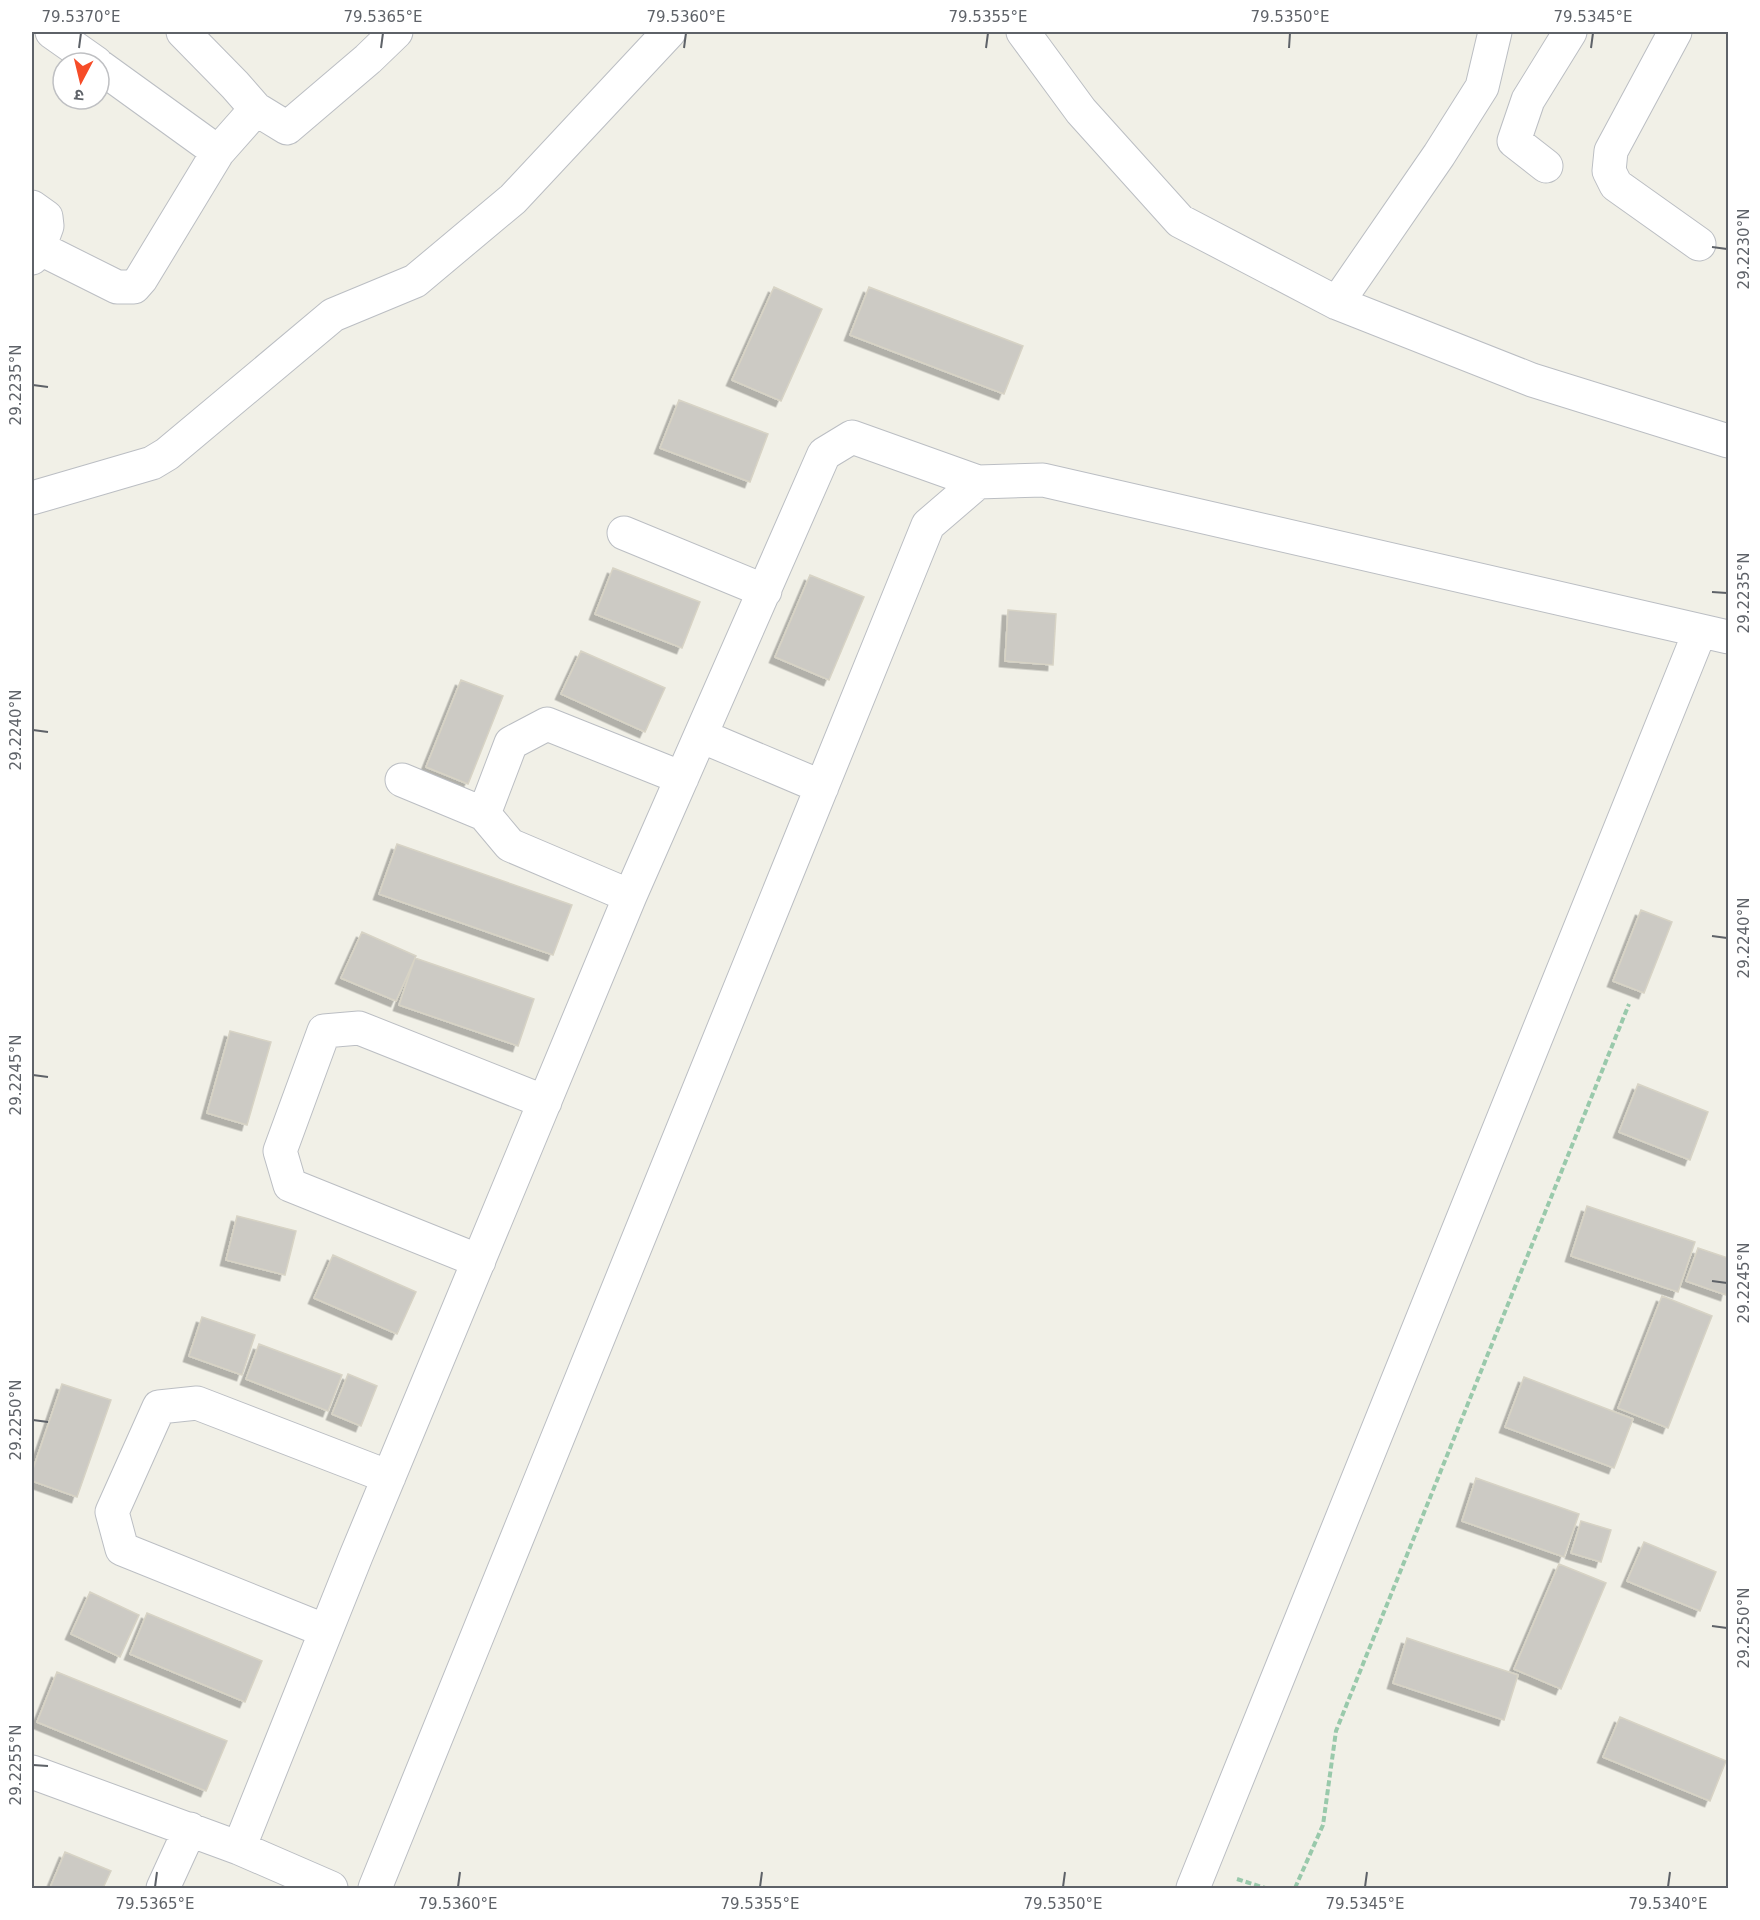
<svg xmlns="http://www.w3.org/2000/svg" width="1760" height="1920" viewBox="0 0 1760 1920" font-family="'DejaVu Sans','Noto Sans Devanagari',sans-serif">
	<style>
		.building { fill: #cccac4; stroke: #d7d3c5; stroke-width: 1.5; filter: url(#shadow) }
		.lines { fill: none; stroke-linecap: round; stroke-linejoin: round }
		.minor-casing { stroke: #bbbec3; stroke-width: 35 }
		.path { stroke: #99c9ab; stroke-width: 4; stroke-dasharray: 6 3; stroke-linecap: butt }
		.minor { stroke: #fff; stroke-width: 33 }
		.ticks { fill: none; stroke: #5e6268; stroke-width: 2 }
		.neatline { fill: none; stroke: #5e6268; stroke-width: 2 }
		.ticks-label { font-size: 15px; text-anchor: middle; fill: #5e6268 }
	</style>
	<defs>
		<filter id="shadow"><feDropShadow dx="-5.5" dy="5.5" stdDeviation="0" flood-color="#0004"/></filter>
	</defs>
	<rect width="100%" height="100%" fill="#f1f0e7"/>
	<path class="building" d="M774,287l48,22 -41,92 -49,-21z
		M869,287l154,59 -19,48 -154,-59z
		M679,400l89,34 -18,48 -90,-34z
		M613,568l87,34 -18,46 -87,-34z
		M810,575l54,22 -35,83 -54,-23z
		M1008,610l48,4 -3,51 -48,-4z
		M581,651l84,37 -20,44 -84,-38z
		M461,680l42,16 -35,88 -42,-17z
		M397,844l175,61 -19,50 -174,-61z
		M1641,910l31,12 -28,71 -31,-12z
		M362,932l54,24 -20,45 -55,-23z
		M415,958l119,41 -16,47 -119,-41z
		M230,1031l41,11 -24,83 -40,-12z
		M1638,1084l70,28 -18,48 -71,-28z
		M1587,1206l108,36 -17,50 -107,-36z
		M237,1216l59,15 -11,44 -59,-15z
		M1698,1248l30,10v29l-2,8 -40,-14z
		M333,1255l83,37 -19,42 -83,-36z
		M1662,1296l50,20 -44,112 -50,-20z
		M202,1317l53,18 -13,40 -53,-19z
		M259,1344l83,31 -14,36 -82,-32z
		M348,1374l29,12 -16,40 -29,-12z
		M1524,1377l109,42 -19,49 -109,-41z
		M62,1384l49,16 -34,97 -45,-16v-9z
		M1476,1478l103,36 -15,43 -102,-36z
		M1581,1521l30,9 -10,32 -30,-9z
		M1644,1542l72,30 -16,39 -73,-30z
		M1559,1564l47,19 -45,106 -47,-20z
		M90,1592l49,23 -19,42 -49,-23z
		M147,1613l115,48 -17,41 -115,-48z
		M1407,1638l111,37 -14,45 -111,-37z
		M57,1672l170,69 -21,50 -169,-69z
		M1620,1717l106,44 -16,40 -107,-44z
		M65,1852l46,19 -8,17h-53z"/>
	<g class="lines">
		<defs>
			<path id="minor" d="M52,32l44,31
				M183,32l52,53 21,24 31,19 81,-69 28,-27
				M1023,32l58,79 99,110 157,82 195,77 196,61
				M1675,32l-64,119 -2,20 7,14 83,59
				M99,66l119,86
				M1546,166l-32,-25 14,-41 42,-68
				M32,207l14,10 1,9 -8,22
				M32,258l7,-10 78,39h17l7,-8 77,-127 38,-43
				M1337,303l102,-148 43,-68 13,-55
				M32,498l120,-35 15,-9 166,-139 82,-34 98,-82 156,-167
				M624,533l141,58
				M701,736l121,51
				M402,780l82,34 26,31 120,51
				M484,814l27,-71 36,-19 135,54
				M479,1261l-189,-76 -10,-34 44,-120 35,-3 186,74
				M326,1631l-204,-82 -10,-37 47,-105 38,-4 192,74
				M32,1772l207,76 92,40
				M239,1848l117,-292 274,-660 194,-442 28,-17 126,45
				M163,1888l27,-59
				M375,1888l553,-1363 50,-43 65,-2 685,157
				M1193,1888l507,-1257"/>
		</defs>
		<use href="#minor" class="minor-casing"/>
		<path class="path" d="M1237,1879l28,9
			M1295,1888l28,-63 13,-94 293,-727"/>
		<use href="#minor" class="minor"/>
	</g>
	<path class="ticks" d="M79,48l2,-15M381,48l2,-15M684,48l2,-15M986,48l2,-15M1289,48l1,-15M1591,48l2,-15M1712,247l15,2M33,385l15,2M1712,592l15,1M33,730l15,2M1712,936l15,2M33,1075l15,2M1712,1281l15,2M33,1420l15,2M1712,1626l15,2M33,1765l15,1M155,1887l2,-15M458,1887l2,-15M760,1887l2,-15M1063,1887l2,-15M1365,1887l2,-15M1668,1887l2,-15"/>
	<rect width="1760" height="1920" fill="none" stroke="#ffffff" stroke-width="66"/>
	<g transform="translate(81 81) rotate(187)"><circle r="28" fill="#ffffff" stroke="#bfc0c3" stroke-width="1.5"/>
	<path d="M0-4.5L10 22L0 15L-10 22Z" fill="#f64c28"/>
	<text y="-9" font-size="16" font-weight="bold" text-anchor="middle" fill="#5e6268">उ</text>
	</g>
	<rect x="33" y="33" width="1694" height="1854" class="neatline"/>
	<g class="ticks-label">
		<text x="81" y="22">79.5370°E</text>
		<text x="383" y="22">79.5365°E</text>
		<text x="686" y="22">79.5360°E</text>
		<text x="988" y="22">79.5355°E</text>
		<text x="1290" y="22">79.5350°E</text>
		<text x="1593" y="22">79.5345°E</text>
		<text transform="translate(1744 249) rotate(-90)" y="5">29.2230°N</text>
		<text transform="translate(16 385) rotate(-90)" y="5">29.2235°N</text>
		<text transform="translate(1744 593) rotate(-90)" y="5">29.2235°N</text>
		<text transform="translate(16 730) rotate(-90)" y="5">29.2240°N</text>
		<text transform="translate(1744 938) rotate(-90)" y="5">29.2240°N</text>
		<text transform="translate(16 1075) rotate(-90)" y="5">29.2245°N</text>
		<text transform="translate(1744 1283) rotate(-90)" y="5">29.2245°N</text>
		<text transform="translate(16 1420) rotate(-90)" y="5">29.2250°N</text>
		<text transform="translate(1744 1628) rotate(-90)" y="5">29.2250°N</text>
		<text transform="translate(16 1765) rotate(-90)" y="5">29.2255°N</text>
		<text x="155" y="1909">79.5365°E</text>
		<text x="458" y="1909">79.5360°E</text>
		<text x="760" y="1909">79.5355°E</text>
		<text x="1063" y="1909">79.5350°E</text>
		<text x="1365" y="1909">79.5345°E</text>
		<text x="1668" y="1909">79.5340°E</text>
	</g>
</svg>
